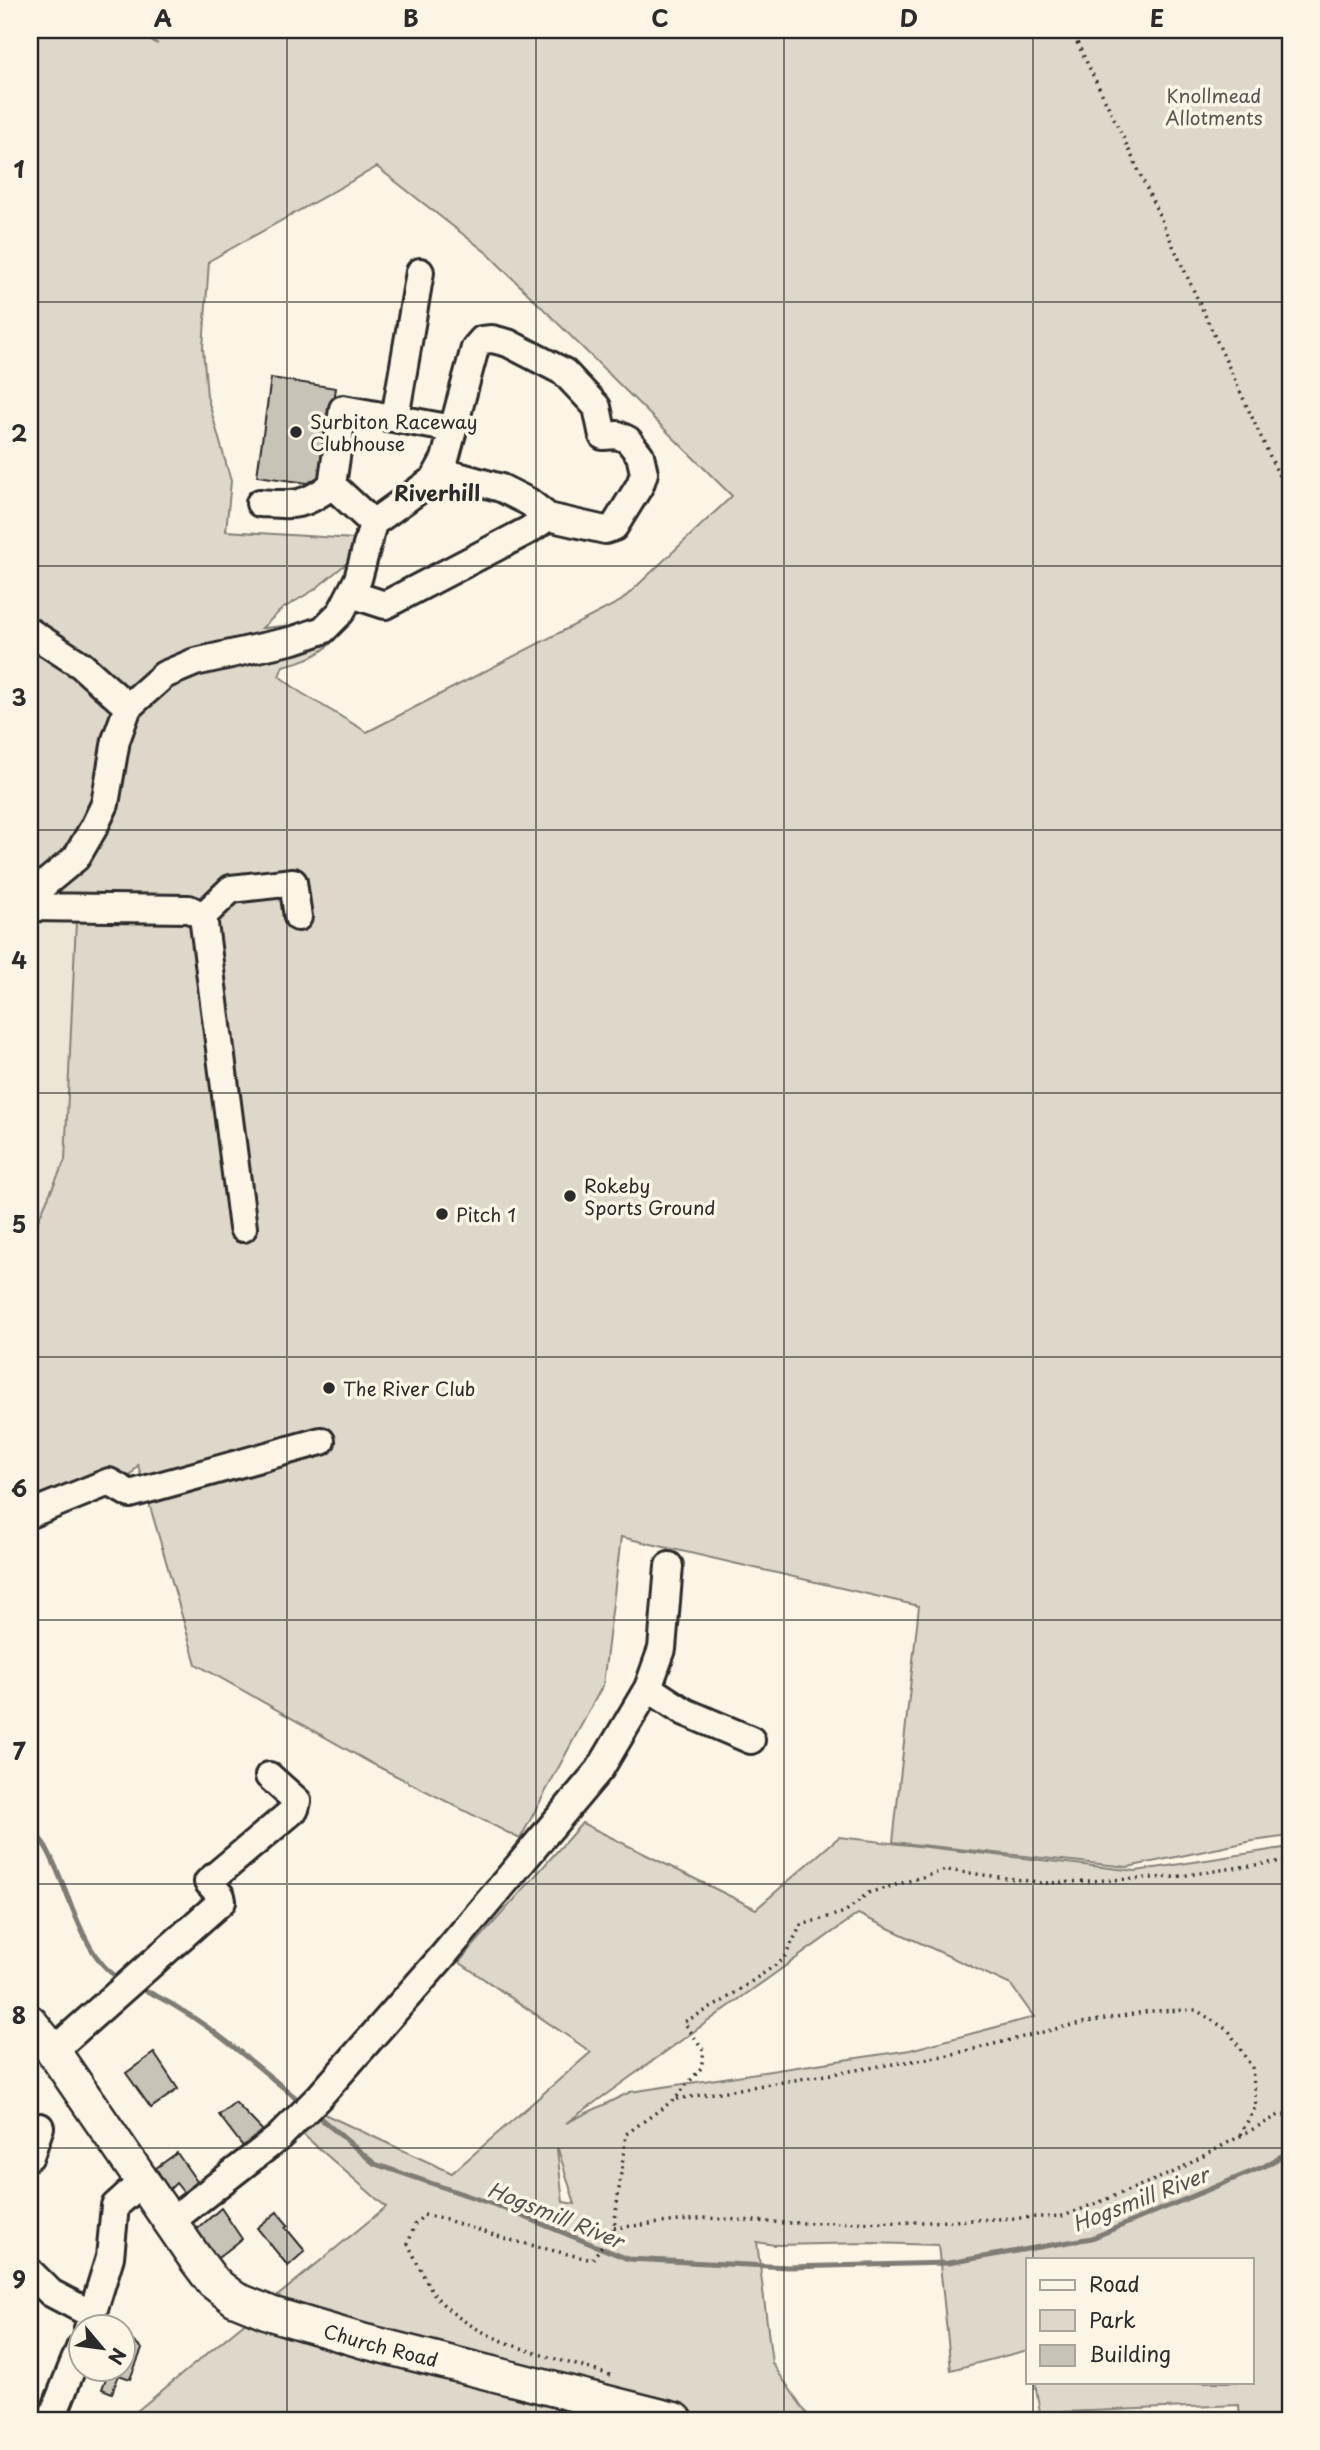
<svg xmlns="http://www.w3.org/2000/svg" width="1320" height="2450" viewBox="0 0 1320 2450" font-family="'Playpen Sans',sans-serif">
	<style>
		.built { fill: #ece6d7 }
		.green { fill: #ded8ca; stroke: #84827a; stroke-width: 2; fill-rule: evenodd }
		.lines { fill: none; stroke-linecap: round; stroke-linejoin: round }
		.stream { stroke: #7d7b74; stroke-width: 5 }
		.building { fill: #c8c3b7; stroke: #2b2b2b; stroke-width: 2 }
		.minor-casing { stroke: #2b2b2b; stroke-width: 32 }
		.major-casing { stroke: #2b2b2b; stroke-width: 38 }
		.path { stroke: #2b2b2b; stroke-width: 3.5; stroke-dasharray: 2 5; stroke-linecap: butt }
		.minor { stroke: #fcf5e5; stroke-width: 26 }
		.major { stroke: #fcf5e5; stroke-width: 33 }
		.grid { fill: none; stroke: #2b2b2b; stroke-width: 2; stroke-opacity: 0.55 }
		.poi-dot { fill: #2b2b2b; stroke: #fcf5e5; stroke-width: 2.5 }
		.labels { text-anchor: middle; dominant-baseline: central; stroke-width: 7; stroke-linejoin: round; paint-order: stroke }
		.park-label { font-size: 19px; fill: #585653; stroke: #fcf5e5 }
		.poi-label { font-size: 19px; fill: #2b2b2b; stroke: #fcf5e5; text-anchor: start }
		.street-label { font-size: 19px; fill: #2b2b2b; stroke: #fcf5e5 }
		.neighbourhood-label { font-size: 21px; font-weight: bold; fill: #2b2b2b; stroke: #fcf5e5 }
		.water-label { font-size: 21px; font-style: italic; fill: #545350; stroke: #fcf5e5 }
		.neatline { fill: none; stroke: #2b2b2b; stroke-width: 2.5 }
		.grid-label { font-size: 23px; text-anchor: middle; font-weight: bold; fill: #2b2b2b }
	</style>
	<rect width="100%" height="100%" fill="#fcf5e5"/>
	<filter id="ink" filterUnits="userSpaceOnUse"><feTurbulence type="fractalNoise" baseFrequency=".0143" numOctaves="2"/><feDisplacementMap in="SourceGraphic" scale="14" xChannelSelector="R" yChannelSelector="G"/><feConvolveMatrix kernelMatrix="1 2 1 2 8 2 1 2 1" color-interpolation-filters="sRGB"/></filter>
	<g filter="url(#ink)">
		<path class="built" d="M30,912l46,8 -11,240 -35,78z"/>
		<path class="green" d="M30,30h99l29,14 -26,-14h1145l13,30v1776l-37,5 -125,26 -235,-25 26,-236 -298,-69 -18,148 -83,154 -149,-76 -175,-99 -58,-199 -12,17 -96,47v-291l35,-78 11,-239 -46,-13zM377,167l110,86 245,243 -111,105 -254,131 -67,-40 -21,-16 4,-10c20,-5 37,-10 51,-26 -18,-24 -48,-13 -72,-12l20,-19 32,-19 44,-36 -4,-15 -128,-8 5,-50 -24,-85 -4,-48 6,-87z
			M582,1823l174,86 83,-72 297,34 154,-24v573h-50l-1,-15 -199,8 -5,-31h217v-123h-224v91l-77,20 -13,-125 -67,-2 -97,2 -17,-3 15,121 39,57h-685l260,-213 -88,-77 24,-17 130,60 139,-121 -132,-90zM858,1914l153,71 23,32 -124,33 -280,42 -64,31zM557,2149h1l17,55 -12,-2z"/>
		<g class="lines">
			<path class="stream" d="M30,1827c4,6 10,11 14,17 24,37 37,118 79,136
				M138,1987c62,27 111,73 163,115
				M314,2113l61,51 120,41 133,54 160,8 160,-4 144,-25 173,-72 25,-15"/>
		</g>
		<path class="building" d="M271,378l65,10 -15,97 -64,-9z
			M154,2053l24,36 -27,19 -25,-35z
			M235,2102l29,30 -19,17 -26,-34z
			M177,2153l21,30 -14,10 -8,-10 -7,7 -13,-22z
			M221,2208l21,31 -28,22 -21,-28z
			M277,2212l11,13 -3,2 20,24 -17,15 -31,-38z
			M122,2337l8,2 12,10 -12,30 -11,-4 -7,18 -10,-4 4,-11 -6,-3 2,-5h20z"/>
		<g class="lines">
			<defs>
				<path id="minor" d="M395,418l25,-146
					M260,503c35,2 43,4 72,-18
					M373,523l-41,-38 11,-76 110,20
					M351,594l34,11 144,-75 19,-13
					M30,632l51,33 47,42
					M30,896l46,-38 18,-31 11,-23 11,-64 12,-33 36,-32 31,-13 99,-22 29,-10 18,-18 17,-33 15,-56 61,-44 11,-20 30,-111 7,-8 10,-1 16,4 56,29 33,35 6,29 15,-1 10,5 12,15 4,18 -4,12 -26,42 -9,3 -57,-13 -19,-15 -28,-14 -47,-13 -20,4
					M30,907l159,2 14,7 40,312
					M203,916l28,-27 62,-7 5,35
					M30,1514l79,-32 21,12 191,-53
					M648,1688l37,24 66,28
					M53,2051l169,-150 -1,-5 -13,-14 87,-73 2,-8 -28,-25
					M30,2156l10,-29
					M170,2222l108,-84 41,-41 123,-140 158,-188 48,-81 14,-39 7,-83
					M30,2272l21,21 42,22
					M88,2328l22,-71 5,-51 28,-25
					M51,2420l29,-72"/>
				<g id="major">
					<path id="s1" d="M30,2022l23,29 142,207 18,24 22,17 37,15 91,27 313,79"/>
				</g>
			</defs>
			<use href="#minor" class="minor-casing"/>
			<use href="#major" class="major-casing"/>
			<path class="path" d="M1071,30l53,109 166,361
				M677,2099l272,-44 127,-31 74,-13 46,-1 33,21 23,37 4,38 -16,29
				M614,2228l93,-10 80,5 141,-1 136,-6 108,-43 107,-58h11
				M610,2375c-56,-18 -130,-31 -171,-75 -12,-13 -22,-39 -31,-56l7,-20 9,-9 23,5 63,20 82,20 22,-32 12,-94 49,-35 26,-31 3,-17 -20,-29 36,-19 63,-43 18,-35 44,-13 23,-19 78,-23 99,13 128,-6 117,-17"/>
			<use href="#minor" class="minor"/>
			<use href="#major" class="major"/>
		</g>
	</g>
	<path class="grid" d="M287,30v2390M536,30v2390M784,30v2390M1033,30v2229M30,302h1260M30,566h1260M30,830h1260M30,1093h1260M30,1357h1260M30,1620h1260M30,1884h1260M30,2148h1260M1033,2382v38"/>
	<g class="poi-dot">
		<circle cx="296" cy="432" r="7"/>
		<circle cx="570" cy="1196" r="7"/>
		<circle cx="442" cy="1214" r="7"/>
		<circle cx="329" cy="1388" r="7"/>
	</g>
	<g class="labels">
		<g class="park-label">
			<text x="1214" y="95">Knollmead<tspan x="1214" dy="22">Allotments</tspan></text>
		</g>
		<g class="poi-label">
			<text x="310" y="421">Surbiton Raceway<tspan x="310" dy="22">Clubhouse</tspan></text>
			<text x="584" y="1185">Rokeby<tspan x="584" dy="22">Sports Ground</tspan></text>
			<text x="456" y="1214">Pitch 1</text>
			<text x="343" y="1388">The River Club</text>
		</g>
		<g class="street-label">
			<text stroke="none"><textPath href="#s1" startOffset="499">Church Road</textPath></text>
		</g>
		<g class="neighbourhood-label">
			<text x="437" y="492">Riverhill</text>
		</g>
		<g class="water-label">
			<text transform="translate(1140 2198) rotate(-21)">Hogsmill River</text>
			<text transform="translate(556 2214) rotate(22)">Hogsmill River</text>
		</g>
	</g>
	<rect width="1320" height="2450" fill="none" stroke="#fcf5e5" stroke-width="77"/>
	<rect x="1026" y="2258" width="228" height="126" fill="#fcf5e5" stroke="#a8a49b" stroke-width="2"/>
	<rect x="1040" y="2280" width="35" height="10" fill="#fcf5e5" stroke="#a8a49b" stroke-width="2"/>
	<text x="1089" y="2292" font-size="21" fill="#2b2b2b">Road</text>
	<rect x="1040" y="2310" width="35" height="21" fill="#ded8ca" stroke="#a8a49b" stroke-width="2"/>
	<text x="1089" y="2328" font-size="21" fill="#2b2b2b">Park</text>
	<rect x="1040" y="2345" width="35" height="21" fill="#c8c3b7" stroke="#a8a49b" stroke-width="2"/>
	<text x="1089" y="2362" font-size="21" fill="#2b2b2b">Building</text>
	<g transform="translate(102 2348) rotate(119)"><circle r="33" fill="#fcf5e5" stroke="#a8a49b" stroke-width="2"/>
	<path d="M0-5L12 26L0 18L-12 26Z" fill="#2b2b2b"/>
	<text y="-10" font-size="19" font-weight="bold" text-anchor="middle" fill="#2b2b2b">N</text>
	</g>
	<rect x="38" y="38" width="1244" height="2374" class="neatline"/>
	<g class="grid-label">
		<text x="163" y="27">A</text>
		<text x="411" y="27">B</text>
		<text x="660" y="27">C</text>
		<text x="909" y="27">D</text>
		<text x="1157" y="27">E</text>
		<text x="19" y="178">1</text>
		<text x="19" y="442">2</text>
		<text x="19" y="706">3</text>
		<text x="19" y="969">4</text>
		<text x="19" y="1233">5</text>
		<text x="19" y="1497">6</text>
		<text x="19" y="1760">7</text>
		<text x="19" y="2024">8</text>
		<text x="19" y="2288">9</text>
	</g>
</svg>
